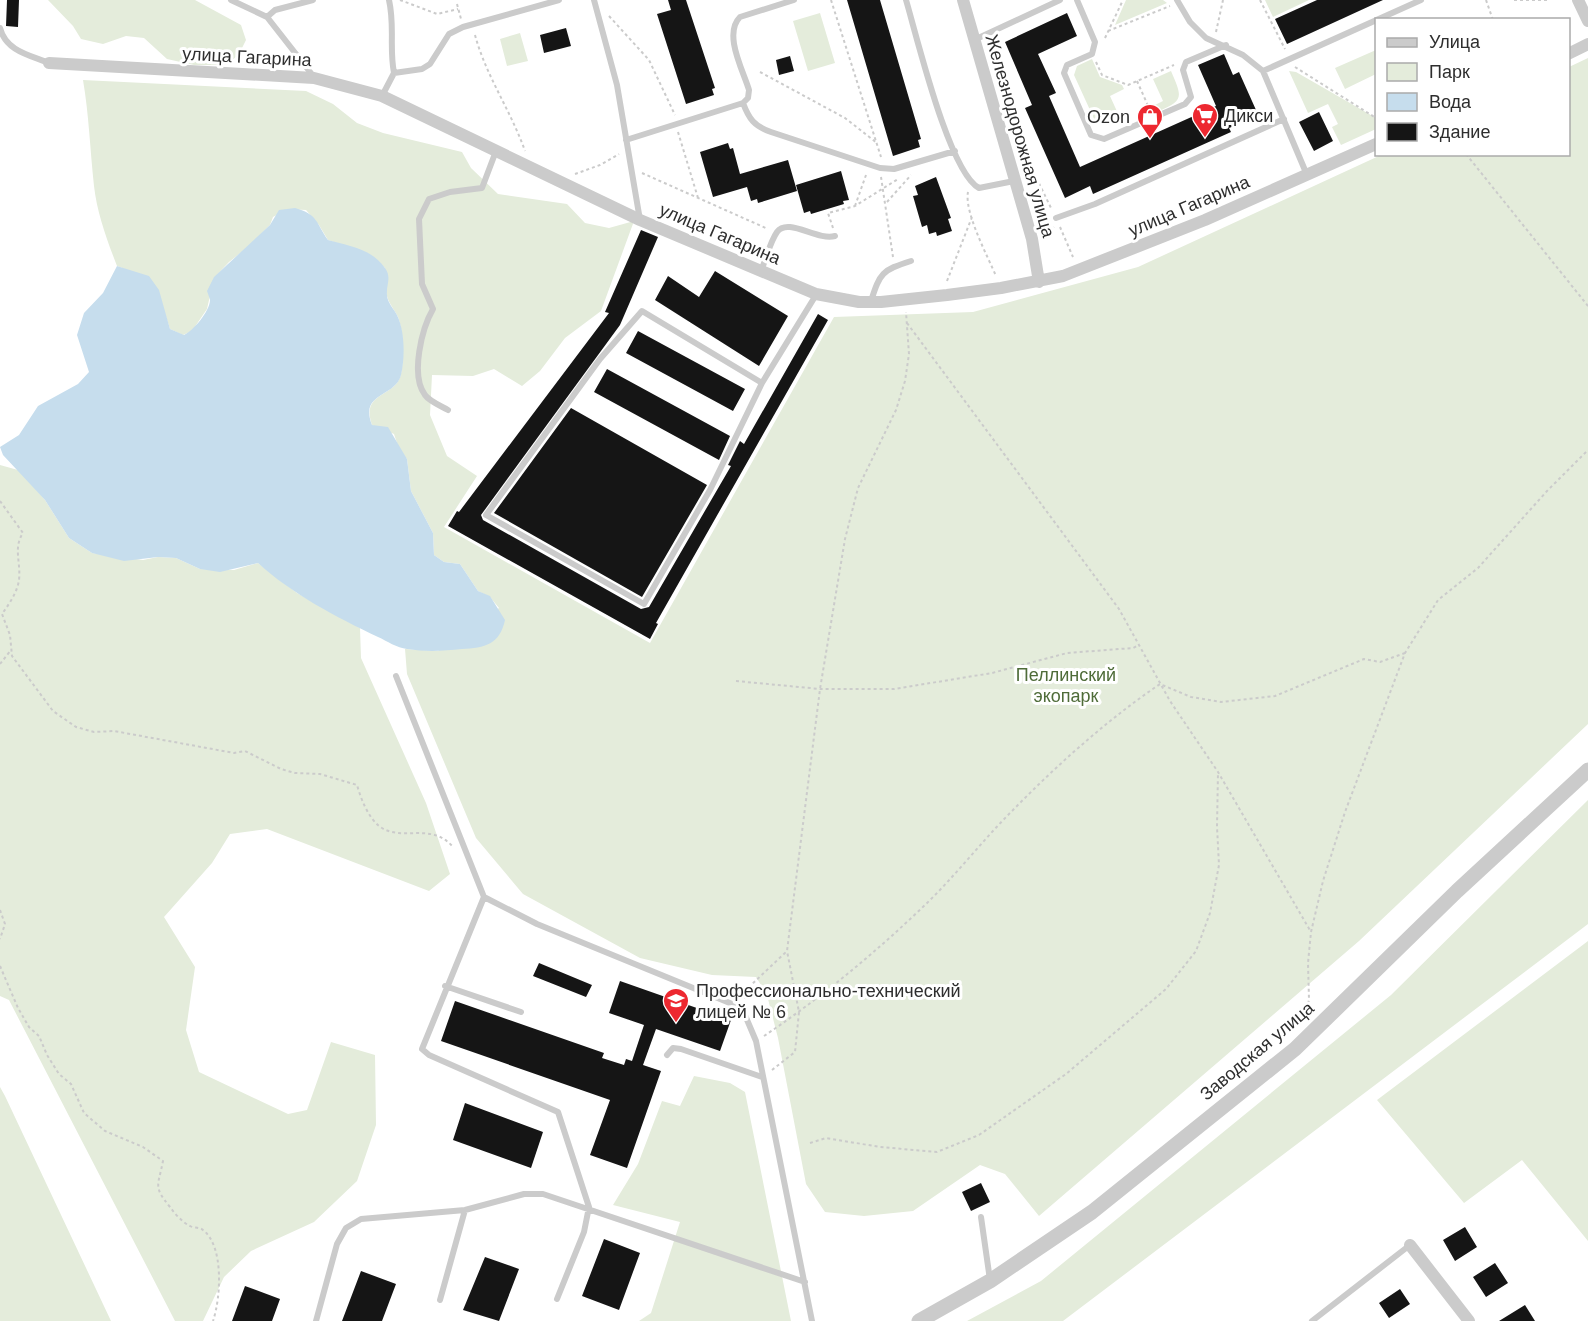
<svg xmlns="http://www.w3.org/2000/svg" width="1588" height="1321" viewBox="0 0 1588 1321" font-family="Helvetica,sans-serif">
	<style>
		.green { fill: #e4ecdb }
		.water { fill: #c6dded }
		.building { fill: #151515 }
		.lines { fill: none; stroke-linecap: round; stroke-linejoin: round }
		.path { stroke: #cbcbcb; stroke-width: 2; stroke-dasharray: 3 3; stroke-linecap: butt }
		.service { stroke: #cbcbcb; stroke-width: 6 }
		.minor { stroke: #cbcbcb; stroke-width: 12 }
		.tertiary { stroke: #cbcbcb; stroke-width: 15 }
		.labels { text-anchor: middle; dominant-baseline: central; stroke-width: 6; stroke-linejoin: round; paint-order: stroke }
		.street-label { font-size: 18px; fill: #2e2e2e; stroke: #fff }
		.poi-label { font-size: 18px; fill: #2e2e2e; stroke: #fff; text-anchor: start }
		.park-label { font-size: 18px; fill: #4f6c39; stroke: #fff }
	</style>
	<rect width="100%" height="100%" fill="#fff"/>
	<path class="green" d="M48,0h147l46,25 5,15 -7,14 -12,11h-33l-27,-6 -23,-21 -18,-2 -23,8 -22,-5 -8,-13z
		M1126,0h37l4,3 -52,22z
		M1265,0h44l-36,17z
		M820,13l15,50 -27,8 -15,-50z
		M520,33l8,28 -21,5 -7,-27z
		M1376,50v24l-31,15 -10,-21z
		M1588,58v666l-229,217 -320,275 -34,-42 -25,-9 -67,46 -49,5 -39,-4 -19,-28 -28,-146 -11,-43 -11,-18 -44,-2 -72,-17 -117,-64 -47,-56 -69,-164 -2,-25 33,2 61,-43 -9,-11 -12,-6 -18,-27 -16,-2 -10,-7 -1,-22 -22,-42 -4,-32 -8,-10 -5,-15 -22,-9c-12,-34 24,-27 29,-51 3,-17 3,-40 -3,-57 -3,-7 -9,-13 -11,-21 -3,-8 -1,-19 -2,-28l-16,-14 -41,-14 -9,-15 -13,-15 -18,-1 -15,8 -3,8 -22,22 -19,15 -15,16 -7,31 -15,22 -9,4 -13,-6c-7,-27 -26,-55 -53,-63 -10,-26 -20,-53 -23,-80 -4,-36 -5,-71 -11,-106l223,11 27,13 24,19 26,10 79,19 9,16 27,26 69,10 18,19 24,5 25,-7 -33,90 -36,27 -25,33 -18,15 -28,-17 -21,7 -41,-1 -2,40 17,41 30,20 -33,51 206,116 184,-326 139,-5 165,-45 243,-112 187,-1 1,-87z
		M1092,59l8,18 22,8 2,4 -14,7 10,22 -20,7 -5,-4 -21,-46 3,-9z
		M1171,71c11,26 14,29 -14,41l-2,-7 8,-4 -10,-22z
		M1289,71l7,1 80,46v11l-35,16 -9,-18 6,-3 -10,-20 -20,9z
		M0,465l18,5 10,10 17,20 24,38 23,15 51,7 15,-3 18,1 24,11 34,1 24,-7 39,30 63,35 1,30 65,145 24,71 -21,17 -162,-62 -37,5 -18,29 -48,54 31,50 -9,63 13,42 89,42 19,-4 24,-68 44,13 1,70 -19,56 -43,41 -63,29 -27,26 -21,44h-28l-166,-321 -9,-4z
		M1588,800v124l-525,397h-96l74,-40 350,-286z
		M1588,941v300l-66,-81 -58,43 -87,-103z
		M694,1076l36,7 15,9 46,229h-152l12,-8 29,-91 -67,-17 25,-41 24,-63 18,5z
		M0,1087l5,9 106,225h-111z"/>
	<path class="water" d="M295,208c23,6 21,15 33,32 20,6 43,8 57,28 7,10 1,16 2,27 0,7 7,14 10,20 8,16 8,43 4,60 -6,23 -42,17 -29,50l16,2 19,32 4,32 22,42 1,22 10,7 16,2 18,27 12,5 15,24c-5,24 -20,28 -43,29 -18,2 -37,3 -55,0 -10,-1 -20,-8 -29,-12 -42,-20 -86,-43 -120,-74l-38,9 -20,-3 -24,-11 -18,-1 -34,4 -32,-8 -23,-15 -24,-38 -42,-45 -3,-8 19,-12 19,-29 40,-22 11,-12 -12,-37 7,-22 19,-20 14,-27 32,10 10,14 11,39 14,6c9,-4 26,-24 26,-35 0,-1 -3,-9 -3,-9l7,-14 56,-52 9,-15z"/>
	<path class="building" d="M7,0h12l-1,27 -12,-1z
		M668,0h18l29,88 -3,1 2,6 -28,9 -29,-90 14,-4z
		M847,0h33l41,139 -3,1 2,7 -27,9z
		M1317,0h66l-96,44 -12,-25z
		M1067,13l10,23 -39,18 18,39 -7,3 31,71 136,-61 -18,-41 26,-11 9,21 6,-3 17,38 -21,9 2,6 -8,3 2,4 -138,62 -3,-8 -25,12 -40,-90 7,-3 -27,-63z
		M566,28l5,18 -27,7 -4,-18z
		M790,56l4,15 -15,4 -3,-15z
		M1319,112l14,29 -19,10 -15,-29z
		M728,143l2,6 3,-1 7,26 48,-14 9,31 -39,12 -1,-4 -6,2 -4,-14 -34,10 -13,-45z
		M841,171l8,29 -6,1 1,3 -33,10 -1,-3 -6,2 -8,-28z
		M936,177l15,41 -3,1 4,12 -15,5 -1,-4 -7,2 -2,-9 -5,2 -9,-31 5,-1 -3,-9z
		M641,230l17,7 -38,88 -139,190 2,5 158,89 8,-2 82,-141 -3,-1 12,-24 4,3 74,-130 10,6 -172,303 2,1 -8,15 -202,-113 9,-15 2,1 150,-199 -4,-1z
		M715,271l73,45 -29,50 -104,-66 13,-24 31,21z
		M638,331l107,58 -12,22 -107,-58z
		M607,369l123,67 -11,24 -125,-68z
		M571,408l136,77 -65,112 -148,-84z
		M539,963l53,22 -6,12 -53,-21z
		M620,981l111,39 -11,31 -64,-22 -13,36 18,6 -34,97 -37,-13 20,-55 -169,-59 14,-40 149,52 -2,5 22,7 2,-6 6,2 12,-36 -35,-12z
		M465,1103l78,29 -12,36 -78,-28z
		M981,1183l9,19 -19,9 -9,-19z
		M1465,1227l12,20 -22,14 -12,-21z
		M604,1239l36,14 -21,57 -37,-14z
		M485,1257l34,12 -20,52 -36,-11z
		M1495,1263l13,20 -22,14 -13,-20z
		M361,1271l35,13 -14,37h-40z
		M245,1286l35,13 -8,22h-40z
		M1400,1289l10,15 -21,14 -10,-15z
		M1525,1305l10,16h-36z"/>
	<g class="lines">
		<path class="path" d="M400,0l37,14 21,-5
			M831,0l50,157
			M1260,0l25,49
			M1486,0l7,20
			M1514,0h35
			M457,4l4,15
			M609,16l40,44 26,55
			M1108,31l62,-25
			M1216,32l7,-32
			M475,35c11,41 36,76 50,116
			M1105,38l18,-38
			M1096,62l6,13 26,10 46,-20
			M1295,67l81,51
			M760,72l85,46 32,25
			M1137,81l12,27
			M678,132l20,66
			M1018,140l34,70
			M1466,154l122,152
			M642,173l126,56
			M575,174l25,-9 19,-11
			M881,177l12,80
			M968,192c-4,20 20,65 28,84
			M887,202l24,-27
			M855,206l11,-31
			M1060,227l13,30
			M833,228l-5,-15 27,-7 43,-27
			M1044,234l10,-7
			M947,281l25,-64
			M907,323l212,286 51,92 48,71 93,160
			M0,501l23,32c-10,15 -2,29 -4,47 -2,13 -10,24 -17,34l8,21 2,21 41,55 23,16 18,5 20,-1 120,22 11,-2 36,18 14,4 25,1 37,11c4,14 11,32 22,41 22,17 52,-5 74,21
			M0,664l11,-14
			M736,681l84,8h74l98,-16 75,-20 66,-5 6,-3
			M0,910l5,14 -5,15
			M0,966l18,42 11,19 10,9 8,19 12,19 12,10 13,29 21,18 38,16 20,14c-5,26 -10,25 7,46 5,7 12,15 20,19 3,2 10,1 13,4 21,16 18,67 10,91
			M745,999l4,-12 38,-36 33,-262 25,-150 13,-51 38,-78 9,-29 4,-27 -3,-42
			M1303,1021l6,-21 -1,-37 3,-31 12,-51 22,-69 60,-159 33,-53 40,-32 69,-77 41,-41
			M764,1036c58,-39 111,-83 162,-132 30,-29 56,-63 86,-93 45,-46 95,-91 148,-127l31,13 30,5 54,-6 89,-37 16,3 25,-9
			M772,1070l23,-18 4,-40 -12,-61
			M810,1143l16,-5 54,9 57,5 42,-17 87,-61 100,-85 30,-38 14,-38 9,-48 -2,-38 1,-55"/>
		<path class="service" d="M231,0l36,17 47,60
			M389,0c6,26 0,48 5,73
			M594,0l23,85 23,135
			M794,0l-54,17c-17,17 3,53 9,73l-1,8 -5,5c6,16 11,23 28,29l109,36 14,1 61,-18
			M906,0c11,37 43,172 73,188l35,-7
			M1077,0l18,42 -3,12 -25,11 -3,8 27,62 13,4 81,-35 6,-7 -8,-27 3,-8 40,-17
			M1177,0l13,22 16,16 37,17 20,16 44,104
			M267,17l8,-7 38,-10
			M0,28c6,23 29,27 49,35
			M974,40l86,-40
			M1263,71l158,-71
			M382,96l12,-23 28,-4 8,-5 19,-30 14,-7 96,-27
			M626,140l117,-37
			M1056,218l39,-14 189,-85
			M761,271c5,-12 9,-29 16,-39 11,-15 40,9 58,4
			M871,301c9,-28 11,-31 40,-40
			M762,383l-120,-72 -42,48 -114,156 158,89 66,-114 52,-107 54,-88
			M448,410c-7,-4 -19,-9 -23,-15 -15,-20 -3,-67 8,-86l-11,-25 -3,-65 10,-20 21,-7 32,-4 14,-37
			M396,676l88,221 53,27 205,84 14,33 56,280
			M484,897l-62,152 7,6 129,57 31,95 -5,25 -27,67
			M445,986l76,26
			M667,1055l6,-7 8,1 81,28
			M981,1217l9,63
			M440,1300l25,-90
			M316,1321l21,-77 9,-16 15,-9 104,-9 59,-16h19l262,88
			M1312,1321l98,-76"/>
		<path class="minor" d="M963,0l69,239 7,43
			M1578,0l10,21
			M1568,54l20,-10
			M49,63l265,15 68,18 258,124 176,74 43,8h22l66,-7 54,-7 62,-12 142,-56 171,-76
			M1410,1245l59,76"/>
		<path class="tertiary" d="M919,1321l71,-40 102,-69 203,-163 162,-158 131,-121"/>
	</g>
	<defs>
		<symbol id="supermarket-pin" viewBox="-11 -11 22 30"><path d="M0 17L-7.5 6A9.5 9.5 0 1 1 7.5 6Z" fill="#ed2830" stroke="#fff"/><path d="M-6-5.5h2.5l.6 2H6L4.5 2H-2.5L-4.4-4H-6ZM-1.5 3.2a1.3 1.3 0 1 0 .1 0ZM3 3.2a1.3 1.3 0 1 0 .1 0Z" fill="#fff"/></symbol>
		<symbol id="shop-pin" viewBox="-11 -11 22 30"><path d="M0 17L-7.5 6A9.5 9.5 0 1 1 7.5 6Z" fill="#ed2830" stroke="#fff"/><path d="M-5-2.5h2.3a2.7 3.5 0 0 1 5.4 0H5L5.5 6h-11ZM-1.5-2.5h3a1.5 2.3 0 0 0-3 0Z" fill="#fff"/></symbol>
		<symbol id="university-pin" viewBox="-11 -11 22 30"><path d="M0 17L-7.5 6A9.5 9.5 0 1 1 7.5 6Z" fill="#ed2830" stroke="#fff"/><path d="M0-5L7-2L0 1L-7-2ZM-4 1L0 2.5L4 1V4Q0 6-4 4Z" fill="#fff"/></symbol>
	</defs>
	<g fill-rule="evenodd">
		<use href="#supermarket-pin" x="1190" y="101" width="30" height="40"/>
		<use href="#shop-pin" x="1135" y="102" width="30" height="40"/>
		<use href="#university-pin" x="661" y="986" width="30" height="40"/>
	</g>
	<g class="labels">
		<g class="street-label">
			<text transform="translate(247 57) rotate(3)">улица Гагарина</text>
			<text transform="translate(1020 136) rotate(74)">Железнодорожная улица</text>
			<text transform="translate(1189 206) rotate(-23)">улица Гагарина</text>
			<text transform="translate(720 234) rotate(23)">улица Гагарина</text>
			<text transform="translate(1257 1051) rotate(-40)">Заводская улица</text>
		</g>
		<g class="poi-label">
			<text x="1224" y="116">Дикси</text>
			<text x="1130" y="117" text-anchor="end">Ozon</text>
			<text x="696" y="991">Профессионально-технический<tspan x="696" dy="21">лицей № 6</tspan></text>
		</g>
		<g class="park-label">
			<text x="1066" y="675">Пеллинский<tspan x="1066" dy="21">экопарк</tspan></text>
		</g>
	</g>
	<rect x="1375" y="18" width="195" height="138" fill="#ffffff" stroke="#ababab" stroke-width="1.5"/>
	<rect x="1387" y="38" width="30" height="9" fill="#cbcbcb" stroke="#ababab" stroke-width="1.5"/>
	<text x="1429" y="48" font-size="18" fill="#2e2e2e">Улица</text>
	<rect x="1387" y="63" width="30" height="18" fill="#e4ecdb" stroke="#ababab" stroke-width="1.5"/>
	<text x="1429" y="78" font-size="18" fill="#2e2e2e">Парк</text>
	<rect x="1387" y="93" width="30" height="18" fill="#c6dded" stroke="#ababab" stroke-width="1.5"/>
	<text x="1429" y="108" font-size="18" fill="#2e2e2e">Вода</text>
	<rect x="1387" y="123" width="30" height="18" fill="#151515" stroke="#ababab" stroke-width="1.5"/>
	<text x="1429" y="138" font-size="18" fill="#2e2e2e">Здание</text>
</svg>
